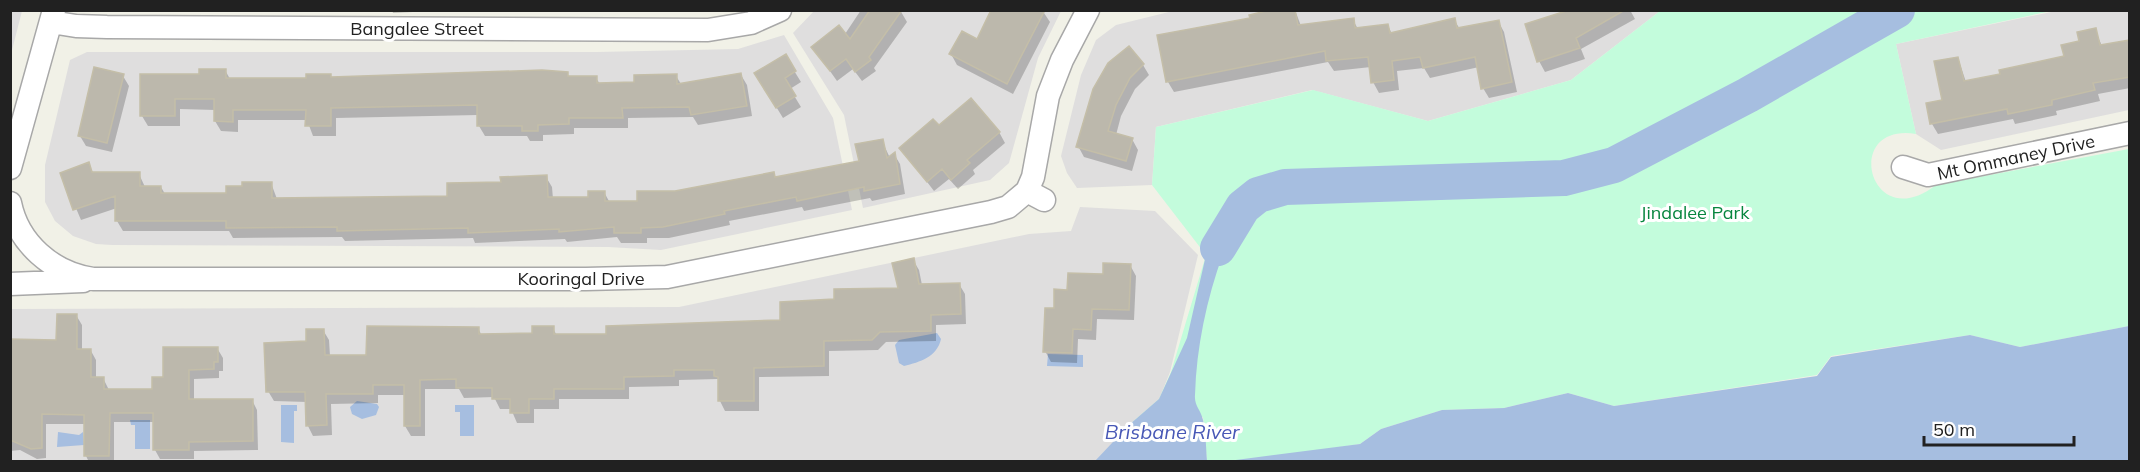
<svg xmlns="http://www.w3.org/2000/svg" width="2140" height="472" viewBox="0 0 2140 472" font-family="Mulish,sans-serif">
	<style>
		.residential { fill: #dfdede }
		.park { fill: #c3fcdc }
		.water { fill: #a6bee0 }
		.shadow { fill: #0003 }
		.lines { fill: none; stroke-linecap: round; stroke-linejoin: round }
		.river { stroke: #a6bee0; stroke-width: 36 }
		.building { fill: #bcb8ac; stroke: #c4bea8; stroke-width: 1.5 }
		.street-casing { stroke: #a8a8a8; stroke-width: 25 }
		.street { stroke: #fff; stroke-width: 22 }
		.labels { text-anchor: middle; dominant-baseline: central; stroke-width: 6; stroke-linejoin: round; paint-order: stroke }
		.street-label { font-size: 18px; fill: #212121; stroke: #fff }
		.park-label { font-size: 18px; fill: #07863f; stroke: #fff }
		.water-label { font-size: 20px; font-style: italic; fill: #4858b6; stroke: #fff }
	</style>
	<rect width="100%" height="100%" fill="#f1f1e7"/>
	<path class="residential" d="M11,10l11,1 -11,43 -1,-43z
		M1177,10l483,1 -89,69 -143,41 -116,-31 -156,37 -4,58 -75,3 -10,-15 -6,-17 20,-81 15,-35 20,-15z
		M814,11h247l-23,47 -29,105 -19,17 -127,28 -19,-93 -51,-82z
		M2056,11h73v99l-188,40 -25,-16 -20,-90z
		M784,35l49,83 19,92 -191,40 -53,-3 -496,-2 -16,-1 -23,-8 -18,-15 -10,-19v-37l25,-105 17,-8h510l141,-3z
		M1080,207l75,4 43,44 -28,117 -11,28 -30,25 -34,37 -1084,-1 -1,-152 669,-2 350,-73 42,-3z"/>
	<path class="park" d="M2056,10l-160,34 20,90c-75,-12 -47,103 20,51l193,-36v177l-109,21 -50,-12 -139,21 -14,19 -203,31 -46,-13 -64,15 -62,2 -61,19 -21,15 -106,16 -47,1 -4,-44 -74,8 30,-26 12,-27 35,-117 -54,-70 4,-58 157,-37 115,31 143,-41 89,-69z"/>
	<path class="water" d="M1243,207c-28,57 -46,123 -48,188 -1,11 6,15 8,25 3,13 3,28 4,41h-112l34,-36 30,-26 28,-61 19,-83 14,-25z
		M2129,326v135h-901l132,-17 21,-15 61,-19 62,-2 64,-15 46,13 203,-30 14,-19 139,-22 50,12z
		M937,333l4,6c-4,18 -21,23 -37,27l-5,-3 -4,-18 4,-5z
		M1048,354l35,1v12l-36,-1z
		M357,401l20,3 2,3 -3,8 -14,4 -10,-5 -2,-7z
		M281,405h16v6h-3v32l-13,-1z
		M455,405h19v31h-14v-24h-5z
		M130,420h20v29h-15v-24h-4z
		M58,432l21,3 4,-3 1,13 -27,2z"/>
	<path class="shadow" d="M392,10h21v2l-20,1z
		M861,10h39l7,12 -33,46 2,3 -14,10 -9,-12 -16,12 -24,-34 32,-13z
		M1042,10l8,12 -37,72 -56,-29 -6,-11z
		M1295,10l6,16 52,-6 5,9 30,-3 4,8 62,-14 6,9 38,-8 6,11 13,60 -28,6 -6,-10 -4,-21 -49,11 -6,-10 -27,3 2,19 -20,3 -6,-11 -2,-15 -37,4 -6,-9 -154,30 -6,-10z
		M1574,10h56l5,9 -54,30 4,10 -40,13 -6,-11z
		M2095,30l7,16 28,-5v47l-32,6 2,7 -44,10 1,4 -42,9 -2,-5 -75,15 -6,-10 -4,-20 16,-3 14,-43 8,24 36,-6 63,-18z
		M785,56l16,26 -11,7 11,18 -18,11 -27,-44z
		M1143,65l6,10 -14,14 -14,27 -5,19 16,4 6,11 -6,21 -48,-14 -6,-11 16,-56z
		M225,70l5,9h77l23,-4 2,3 235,-4 2,4h27l4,6h35l41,-8 5,8 60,-9 6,10 5,31 -54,9 -5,-8 -65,1v10h-54v6l-31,1v6h-13l-3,-5h-42l-6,-10 -1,-11 -142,3v18h-23l-6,-16h-69v12l-17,-1 -6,-10v-11l-35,-1v17h-32l-6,-10 59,-41z
		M123,76l6,10 -17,66 -26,-6 -6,-10z
		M938,127l61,5 6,11 -32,27 2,4 -17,15 -9,-10 -15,12 -33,-43z
		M882,141l8,17 4,-4 6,10 5,30 -33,7 -2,-3 -66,13 -2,-4 -73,14 1,4 -61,13h-22v5h-26l-4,-6 -50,5 -2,-3 -90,4 -2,-5 -128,3 -3,-4 -109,1 -4,-7h-106l-6,-10v-13l-36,12 -20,-47 27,-9 6,10h45l6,13h16l4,7h62l44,-11 6,16 171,-1 54,-14 44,-7 6,10 1,12 37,-1 14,-6 6,11h29l134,-30 3,6 84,-17z
		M913,260l6,10 3,15 37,-1 6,10 1,30 -30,1v16l-50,1 -8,8 -49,1v25l-70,1v34h-34l-5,-10 -2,-22 -39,1v6l-50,1v12h-70v10h-25v14h-17l-6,-14h-11l-6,-12 -30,1 -5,-9h-34v47h-14l-6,-10v-31h-27v8l-47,1 1,31 -19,1 -5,-10 -1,-24 -33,-1 -6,-10 40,-48 15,-13 6,10 1,16h38l110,-28 4,8 52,-1 19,-7 4,8h50l175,-15 54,-21 63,-11z
		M1130,265l6,11 -2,44 -37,-1 -1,21 -18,-1 -1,24 -26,-1 -6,-11 10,-42 14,-18z
		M76,315l6,10v26h9l5,9v18h7l6,12h44l12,-12 52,-30 6,10v13h-4v7l-25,1v22l58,-1 5,10 1,40 -64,1v8h-34l-5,-9 -1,-28h-40v40h-25l-3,-6v-32h-40v34l-9,1 -17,-9 -10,1v-110h48z"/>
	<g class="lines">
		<path class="river" d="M1218,248l25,-41 15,-12 27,-8 279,-9 50,-13 134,-70 149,-85"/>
	</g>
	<path class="building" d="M870,10h32l-33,47 2,3 -16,12 -9,-13 -16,12 -19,-24 28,-22 11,14z
		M991,10h54l-38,74 -58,-30 13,-23 15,8z
		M1270,10h25l3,15 56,-7 1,10 33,-4 2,9 65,-15 2,10 42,-8 13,62 -31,7 -6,-32 -52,11 -3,-11 -28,4 2,19 -23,3 -3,-26 -42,4 -1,-10 -159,31 -9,-47 93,-17 -1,-3z
		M1569,10h56l-49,28 4,10 -43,14 -12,-38z
		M2096,28l4,17 30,-5v37l-37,6 2,7 -43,10v5l-44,9 -1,-5 -77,15 -4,-21 16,-3 -8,-39 24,-4 6,24 36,-7 -1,-4 65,-14 -3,-11 18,-4 -2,-9z
		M1129,46l15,18 -14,14 -14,27 -8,26 25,7 -7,23 -50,-14 17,-58 15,-26z
		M786,54l10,17 -11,7 11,18 -20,12 -22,-35z
		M94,67l30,7 -17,69 -29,-7z
		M199,69h27v9h80v-4h25v3l211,-7 26,2v4h29v7l37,-1v-7l43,-1v10l64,-11 6,33 -56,9 -2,-8 -67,1 1,10h-54v6l-31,1v6h-16v-5h-45v-21l-146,3v18h-26l1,-16h-73v12l-19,-1v-22h-39v17h-35v-42h59z
		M971,98l29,34 -33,28 3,3 -19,17 -9,-11 -15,13 -28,-34 34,-29 6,6z
		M883,139l4,19 8,-6 5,32 -36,7v-4l-67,14 -1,-4 -72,14 1,3 -62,13 -22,1v5h-27v-6l-55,5v-3l-91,4v-5l-131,3v-4l-111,1v-7h-111v-25l-42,14 -13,-37 29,-11 3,10h48v14h21v7h65v-7h16v-4h30v16l175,-2v-13l54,-1 -1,-5 47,-2 1,22h40v-6h17v10h32v-10h38l99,-19 1,5 84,-16 -4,-17z
		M914,258l5,26 41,-1 1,31 -30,1v16l-51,1 -8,8 -48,1v25l-70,2v33h-36v-24l-4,-1v-6h-40v6l-50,1v12h-70v10h-25v14h-19v-14h-18v-11h-36v-9l-36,1v46h-16v-41h-31v9h-47l1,31 -21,1 -1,-34h-39l-2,-49 42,-2v-12h18l1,26h41l1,-29 112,1v7l53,-1v-7h22v8h52v-8l174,-6v-18l54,-3v-10l64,-1 -6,-25z
		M1103,263l28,1 -2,46 -37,-1 -1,21 -18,-1 -1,24 -29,-1 2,-44h9v-19l13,1 1,-17 35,1z
		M57,314h20v35h14v28h13v12h48v-12h11v-30h55v15h-4v7l-25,1v29h64v42l-64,1v8h-36v-37h-43l-1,43h-25v-41l-42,-1v34l-11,1 -21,-9v-101l46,1z"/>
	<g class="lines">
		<defs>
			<path id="street" d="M51,22l25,4 31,1 601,3 43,-7 29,-13
				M1903,167l25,8 202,-42
				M10,168l44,-158
				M1027,191l6,-14 15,-81 14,-36 26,-50
				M10,203c8,40 42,70 83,76h493l81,-2 324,-65 17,-5 19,-16 17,9
				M10,284l73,-3"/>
		</defs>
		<use href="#street" class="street-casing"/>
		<use href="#street" class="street"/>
	</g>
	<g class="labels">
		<g class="street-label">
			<text x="417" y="28">Bangalee Street</text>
			<text transform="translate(2016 157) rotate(-12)">Mt Ommaney Drive</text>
			<text x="581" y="278">Kooringal Drive</text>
		</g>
		<g class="park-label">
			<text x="1695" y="212">Jindalee Park</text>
		</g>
		<g class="water-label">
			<text x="1172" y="431">Brisbane River</text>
		</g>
	</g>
	<rect width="2140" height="472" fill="none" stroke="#212121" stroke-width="24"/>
	<path d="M1924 436v9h150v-9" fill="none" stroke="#212121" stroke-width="3"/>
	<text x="1933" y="436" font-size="18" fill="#212121" stroke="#ffffff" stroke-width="4.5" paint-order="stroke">50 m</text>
</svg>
